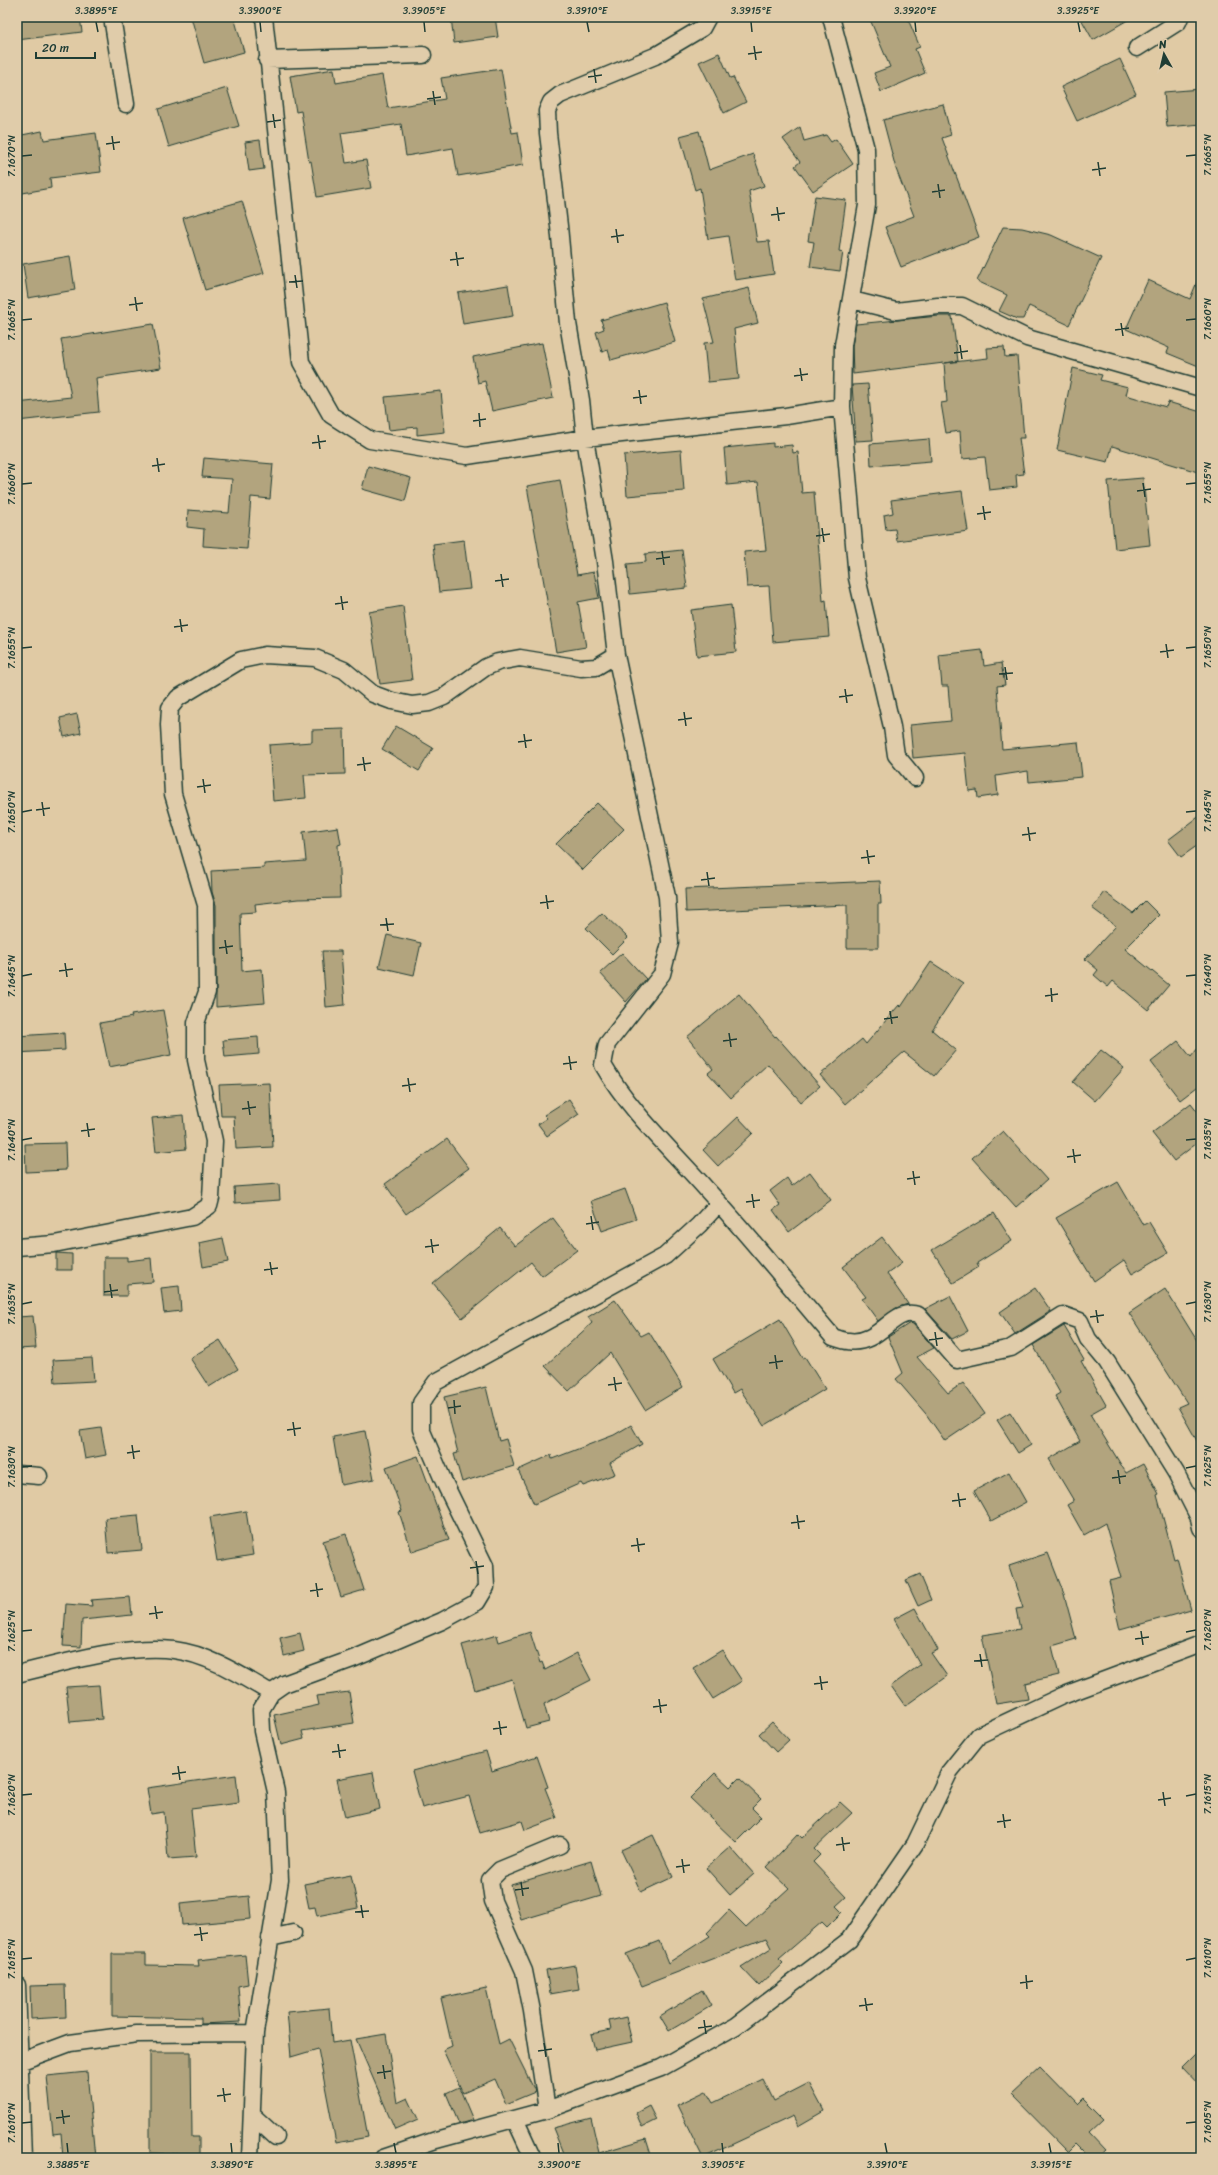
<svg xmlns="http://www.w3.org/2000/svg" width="1218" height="2175" viewBox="0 0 1218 2175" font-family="Sriracha,sans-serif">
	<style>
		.building { fill: #b2a47e; stroke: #1f3d34 }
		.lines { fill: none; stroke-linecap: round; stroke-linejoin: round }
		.minor-casing { stroke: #1f3d34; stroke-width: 19 }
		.minor { stroke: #e0ccaa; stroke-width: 16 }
		.ticks { fill: none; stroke: #1f3d34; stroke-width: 1.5 }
		.neatline { fill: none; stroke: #1f3d34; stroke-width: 1.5 }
		.ticks-label { font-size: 10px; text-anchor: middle; fill: #1f3d34 }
	</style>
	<rect width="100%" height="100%" fill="#e0caa4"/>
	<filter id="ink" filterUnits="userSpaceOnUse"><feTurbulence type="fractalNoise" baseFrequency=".025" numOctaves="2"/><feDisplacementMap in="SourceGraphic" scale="8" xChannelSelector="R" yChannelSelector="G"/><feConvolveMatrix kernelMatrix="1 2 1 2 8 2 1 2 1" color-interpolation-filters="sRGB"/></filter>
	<g filter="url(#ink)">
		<path class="building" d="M17,17h63l2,15 -65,8z
			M191,17h43l10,35 -40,11z
			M451,17h44l3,20 -44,6z
			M869,17h38l13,30 -5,2 10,24 -44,19 -7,-19 16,-6z
			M1080,17h53l-40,23z
			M719,53l11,25 3,-1 13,25 -22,11 -25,-51z
			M1120,59l16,35 -59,27 -16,-34z
			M334,69l2,14 46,-8 6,33 57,-9 -4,-21 60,-9 11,64 6,-1 5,33 -65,11 -5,-28 -47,8 -5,-32 -60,9 5,30 20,-3 5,28 -54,9 -6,-36 -2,1 -8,-51 -5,1 -6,-36z
			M227,88l12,38 -70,21 -11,-38z
			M1201,89v35l-34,3 -3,-35z
			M943,104l8,31 -9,3 37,99 -78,30 -16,-40 29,-11 -18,-47 -13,-49z
			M800,127l4,14 22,-6 5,7 5,-3 17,25 -40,27 -18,-25 5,-4 -17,-23z
			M42,131l2,9 52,-7 5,39 -51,6 1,10 -34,6v-58z
			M699,131l10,39 44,-16 11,32 -15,5 8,51 12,-1 5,33 -39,6 -7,-44 -20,3 -8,-51 -5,2 -15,-54z
			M260,140l4,29 -15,2 -4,-29z
			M815,196l31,4 -7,51 4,1 -3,19 -30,-4 4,-25 -6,-1z
			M242,201l22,72 -59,17 -22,-72z
			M1003,227l19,1 29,7 50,23 -32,67 -40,-19 -6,13h-6l-18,-8 8,-16 -30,-14z
			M70,256l5,34 -47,8 -5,-34z
			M1201,272v95l-34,-14 2,-5 -43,-19 22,-49 42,19z
			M508,285l5,31 -50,8 -5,-31z
			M749,288l9,35 -24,6 5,50 -31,3 -4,-39 10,-1 -11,-43z
			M664,302l11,40 -64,18 -3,-10 -6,2 -6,-20 8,-3 -3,-9z
			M939,316h13l6,45 -13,2 43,-5 -1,-10 17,-1 1,10 12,-1 7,82h-5l5,36 -8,1 1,12 -28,3 -4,-33 -23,2 -2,-28 -14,2 -5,-30 6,-1 -3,-39 -91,11 -1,-28 4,-22z
			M153,324l8,44 -65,10 3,34 -82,9v-18l54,-6 -10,-58z
			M542,343l11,55 -61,13 -7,-30 -7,2 -5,-26z
			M1073,368l29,7 -2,5 28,7 -2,8 40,12 2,-5 33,10v61l-89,-27 -4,16 -51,-12z
			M868,384l5,56 -17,1 -4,-56z
			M441,391l4,41 -28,3v-8l-28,3 -4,-33z
			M929,439l2,22 -60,5 -1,-22z
			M773,443v4l19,-2 1,8 5,-1 4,41 12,-1 9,109 3,-1 3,37 -56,5 -4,-56 -22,1 -3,-35 22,-2 -8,-68 -31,3 -3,-37z
			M681,450l3,41 -57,5 -3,-41z
			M204,458l69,6 -3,35 -19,-2 -4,52 -44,-3 1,-17 -17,-2 1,-17 41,3 3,-34 -30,-2z
			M368,466l43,12 -6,23 -43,-12z
			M1143,478l7,67 -35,4 -7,-68z
			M560,480l17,95 17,-3 5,26 -21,4 8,45 -30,5 -29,-166z
			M962,491l6,40 -71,10 -2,-12 -9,1 -2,-15 9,-2 -2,-13z
			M464,540l6,49 -31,3 -6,-48z
			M682,550l5,38 -57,6 -3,-30 19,-2 -1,-8z
			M731,605l5,47 -39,4 -6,-46z
			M403,606l9,74 -32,4 -11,-72z
			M982,650l2,16 17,-3 4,22 -8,1 5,63 76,-7 4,35 -53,5 -1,-11 -32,5 2,19 -20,3 -1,-8 -8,1 -4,-38 -52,5 -3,-33 41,-4 -3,-35h-6l-3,-31z
			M77,714l4,19 -17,4 -4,-19z
			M396,726l37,22 -14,23 -37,-22z
			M344,729l1,45 -41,1 2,23 -33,3 -4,-56 43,-3v-12z
			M597,803l27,26 -41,41 -27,-26z
			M1201,815v28l-20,14 -13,-17z
			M338,827l3,17 -3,1 2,53 -42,1 -43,5 1,8 -16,1 2,58 20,-2 3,34 -49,4v-102l-4,-13 -1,-21 53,-3v-4l42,-3 -3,-29z
			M880,881l1,23h-3v44h-31v-43l-161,7 -1,-23z
			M1104,892l29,21 12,-12 14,14 -34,34 44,36 -21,25 -35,-29 -5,6 -14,-12 4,-5 -13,-11 31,-33 -24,-18z
			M602,913l26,25 -16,16 -26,-26z
			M387,935l34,8 -7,32 -35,-8z
			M322,951h19l4,54 -19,2z
			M622,953l24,26 -20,23 -26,-29z
			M931,962l32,21 -31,47 24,20 -22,26 -30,-24 -59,52 -25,-29 42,-36 4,5 33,-39 2,2z
			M739,994l36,43 1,-1 44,50 -19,16 -33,-38 -37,34 -23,-25 5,-4 -26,-32z
			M163,1010l8,45 -62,12 -9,-44 32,-6 -1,-2z
			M64,1033l1,17 -48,3v-17z
			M258,1037l1,17 -34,3 -2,-17z
			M1178,1041l13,16 10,-13v40l-21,16 -29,-38z
			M1101,1050l23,18 -29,33 -22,-19z
			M270,1083l3,64 -37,2 -2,-33h-13l-2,-31z
			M569,1099l10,15 -32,22 -9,-12 9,-6 -3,-3z
			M1191,1103l10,13v24l-27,21 -22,-28z
			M183,1115l3,34 -30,3 -4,-34z
			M738,1117l15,16 -35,33 -15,-16z
			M1003,1131l44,49 -31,27 -44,-49z
			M447,1139l22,29 -63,46 -21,-30z
			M65,1143l1,27 -40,2 -1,-28z
			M810,1172l21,28 -42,32 -16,-22 7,-5 -10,-14 17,-13 5,8z
			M1118,1182l25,43 6,-3 19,31 -36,21 -8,-14 -30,21 -38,-63z
			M279,1184l1,16 -45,3 -1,-16z
			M625,1189l11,30 -34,12 -11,-30z
			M994,1213l18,28 -35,22 2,4 -26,16 -21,-33z
			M553,1218l24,32 -35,26 -11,-14 -69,56 -29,-35 67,-55 15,18z
			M882,1237l20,26 -15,11 21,30 -12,4 -18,13 -16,-22 4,-2 -23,-30z
			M223,1238l5,24 -25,5 -4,-24z
			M56,1253l16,1v16h-16z
			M104,1257h23v4l24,-3 2,24 -26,2v12h-23z
			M179,1286l2,25 -17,2 -3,-25z
			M1035,1288l16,23 -36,23 -15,-22z
			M1165,1289l36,58v101l-23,-41 9,-4 -58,-90z
			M950,1296l18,35 -16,8 -27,-30z
			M615,1300l26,36 8,-4 34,55 -38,23 -35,-57 -41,38 -24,-25 47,-43 -4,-6z
			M33,1316l3,32 -19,1v-32z
			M780,1319l23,39 2,-1 20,32 -61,37 -24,-37 -7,4 -20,-34z
			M910,1323l3,1 21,24 -17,9 31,36 15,-10 22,31 -40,27 -19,-27 -30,-35 7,-6 -15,-36z
			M1064,1326l20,34 -3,1 25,44 -16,9 36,59 17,-9 16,30 -2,1 17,64 3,-1 14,52 -71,20 -11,-49 12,-3 -16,-55 -21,12 -17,-30 7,-4 -25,-42 31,-18 -25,-45 5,-3 -27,-48z
			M220,1340l18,29 -29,18 -19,-29z
			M92,1358l2,23 -39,2 -2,-23z
			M486,1387l13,54 7,-2 8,27 -52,16 -8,-28 4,-1 -14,-56z
			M1010,1412l21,33 -13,8 -21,-33z
			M631,1425l11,19 -32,19 5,11 -32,12 -2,-3 -47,21 -16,-34 33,-15 1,4 62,-24z
			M101,1428l5,27 -21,4 -5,-28z
			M365,1431l9,48 -33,6 -8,-48z
			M418,1456l31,84 -37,12 -13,-40 3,-1 -16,-44z
			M1009,1472l17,30 -35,19 -17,-30z
			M246,1511l7,44 -36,6 -7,-44z
			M138,1515l4,35 -34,3 -3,-35z
			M346,1534l18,56 -23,7 -18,-56z
			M1048,1553l16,41 12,45 -24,7 7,29 -34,8 3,16 -32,5 -14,-69 38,-6 -4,-20 7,-1 -14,-42z
			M920,1574l11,26 -13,6 -12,-26z
			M130,1597l2,18 -50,5 -1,27 -18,-1 3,-42 26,2 -1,-6z
			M915,1608l23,42 -7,3 16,23 -42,30 -14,-20 29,-21 -26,-46z
			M530,1632l10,31 2,-1 3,8 32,-17 14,27 -47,24 5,18 -23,6 -14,-49 -37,11 -13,-45 35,-10 2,7z
			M300,1633l4,18 -20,5 -4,-18z
			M722,1650l20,31 -29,18 -20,-31z
			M99,1685l3,34 -32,3 -4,-35z
			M349,1692l5,31 -52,8 2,8 -23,6 -7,-30 45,-10 -2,-9z
			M772,1722l17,18 -13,12 -17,-18z
			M486,1751l6,20 45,-15 11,31 -3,1 12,30 -32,12 -3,-9 -42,12 -11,-37 -47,12 -10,-37z
			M373,1772l7,37 -35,8 -8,-38z
			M715,1773l15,14 9,-9 22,21 -9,9 9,9 -25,25 -46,-44z
			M236,1775l3,28 -48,6 5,48 -28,2 -4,-47 -13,2 -4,-26z
			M840,1802l12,11 -38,36 6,6 -7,7 33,35 -10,9 6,6 -15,15 -5,-5 -43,37 4,4 -24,23 -18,-19 30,-19 -5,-10 -124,48 -16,-32 33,-13 9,22 42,-27 -3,-3 22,-23 17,17 43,-39 -22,-21 31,-33 4,4z
			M653,1835l20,42 -32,15 -20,-42z
			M730,1847l24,27 -24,21 -24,-27z
			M591,1861l10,35 -80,24 -10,-35z
			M351,1875l7,33 -41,8 -2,-9 -6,1 -5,-24z
			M249,1896l2,23 -69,6 -2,-22z
			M112,1954h34v11l53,1 -1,-6 47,-5 3,29 -10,2 3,36 -40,2v-6l-89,-2z
			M575,1965l4,24 -29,5 -4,-24z
			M65,1985l1,32 -35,2 -1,-33z
			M486,1988l13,56 10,-5 25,50 1,3 -29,12 -11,-25 -32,14 -20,-43 9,-4 -11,-48z
			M702,1990l9,16 -42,25 -9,-15z
			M329,2008l3,35 18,-3 18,97 -32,6 -18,-94 -27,8 -4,-45z
			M626,2017l6,25 -37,8 -4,-16 20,-4 -2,-9z
			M386,2034l11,69 11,-5 10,21 -23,10 -39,-90z
			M1201,2046v41l-20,-21z
			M150,2052h41l1,85h7v18l-49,-2z
			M1041,2066l37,38 6,-6 20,20 -15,14 16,17 -10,9h-7l-13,-13 -7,7 -57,-58z
			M87,2072l8,86h-32l-2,-25 -8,1 -6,-58z
			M763,2079l11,22 35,-18 15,28 -26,15 -5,-10 -90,42 -26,-53 29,-14 7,12z
			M459,2087l14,33 -14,4 -13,-31z
			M649,2106l7,14 -14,7 -6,-14z
			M591,2118l8,35 47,-14 6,19h-87l-12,-30z"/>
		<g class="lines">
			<defs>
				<path id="minor" d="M112,17l14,87
					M264,17l37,345 30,53 39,25 97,16 118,-18 201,-22 56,-9
					M708,17l-6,11 -47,28 -95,39 -9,7 -4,9 1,22 11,93 9,97 13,77 4,38 20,123 11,94 51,242 3,46 -8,31 -55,70 -4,21c27,47 70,86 105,126 43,47 83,97 125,146 4,1 10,4 15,4 33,5 44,-35 70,-26l39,45 54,-12 52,-33 17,6 8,18 19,23 69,111 23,45 2,10
					M831,17l35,132 1,56 -24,140 -1,62 15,171 35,149 4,28 19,23
					M1137,48l41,-26 2,-5
					M267,60l156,-5
					M852,300l44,11 42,-5h24l65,32 174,50
					M17,1247l37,-3 138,-27 17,-11 2,-8 3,-57 -18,-81v-37l11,-31 -1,-87 -33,-111 -4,-69 1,-17 8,-10 63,-38 24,-5 50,3 29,12 29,24 19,7 20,4 17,-2 15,-6 42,-30 12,-5 22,-4 61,10 15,-1 20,-12
					M17,1474l22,2
					M17,1674c48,-11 108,-30 157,-24 34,4 68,26 97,43
					M270,1938l23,-5
					M17,1985l6,173
					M19,2062l51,-19 67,-9 118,-1
					M547,2110l-15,-99 -8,-40 -31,-70 -3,-21 10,-10 60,-25
					M252,2115l24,22
					M515,2119l18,39
					M250,2158l5,-125 25,-153 -4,-88 -14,-61 -1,-21 10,-17 13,-9 71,-26 87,-37 35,-19 9,-15 -1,-21 -41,-84 -23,-53v-26l15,-21 229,-126 34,-31 20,-22
					M383,2158l53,-18 111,-30 114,-42 75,-42 113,-86 66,-96 35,-73 29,-36 83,-39 139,-52"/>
			</defs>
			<use href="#minor" class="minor-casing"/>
			<use href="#minor" class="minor"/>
		</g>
	</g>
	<path class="ticks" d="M96,22l2,10M260,22l1,10M424,22l1,10M587,22l2,10M751,22l1,10M915,22l1,10M1078,22l2,10M754,46l2,14M748,54l14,-2M594,69l2,14M588,77l14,-2M433,91l2,14M427,99l14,-2M273,114l2,14M267,122l14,-2M112,136l2,14M106,144l14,-2M22,156l10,-1M1186,156l10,-1M1098,162l2,14M1092,170l14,-2M938,184l2,14M932,192l13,-2M777,207l2,14M771,215l14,-2M616,229l2,14M611,237l13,-2M456,252l2,14M450,260l14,-2M295,275l2,13M289,282l14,-1M135,297l2,14M129,305l14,-2M22,320l10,-1M1186,320l10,-1M1121,323l2,13M1115,330l14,-2M960,345l2,14M954,353l14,-2M800,368l2,13M794,376l14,-2M639,390l2,14M633,398l14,-2M479,413l1,14M473,421l13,-2M318,435l2,14M312,443l14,-2M157,458l2,14M152,466l13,-2M1143,483l2,14M22,484l10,-1M1186,484l10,-1M1137,491l14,-2M983,506l2,14M977,514l14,-2M822,528l2,14M816,536l14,-2M662,551l2,14M656,559l14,-2M501,574l2,13M495,581l14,-2M341,596l2,14M335,604l13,-2M180,619l2,13M174,627l14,-2M1166,644l2,14M22,648l10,-1M1186,648l10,-1M1160,652l14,-2M1005,667l2,13M999,674l14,-1M845,689l2,14M839,697l14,-2M684,712l2,14M678,720l14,-2M524,734l2,14M518,742l14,-2M363,757l2,14M357,765l14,-2M203,779l2,14M197,787l14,-2M42,802l2,14M36,810l14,-2M22,812l10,-2M1186,812l10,-1M1028,827l2,14M1022,835l14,-2M867,850l2,14M861,858l14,-2M707,872l2,14M701,880l14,-2M546,895l2,14M540,903l14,-2M386,918l2,13M380,925l14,-1M225,940l2,14M219,948l14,-2M65,963l2,14M59,971l14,-2M22,976l10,-2M1186,976l10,-1M1051,988l1,14M1045,996l13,-2M890,1011l2,13M884,1019l14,-2M729,1033l2,14M723,1041l14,-2M569,1056l2,14M563,1064l14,-2M408,1078l2,14M402,1086l14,-2M248,1101l2,14M242,1109l14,-2M87,1123l2,14M81,1131l14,-2M22,1140l10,-2M1186,1140l10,-1M1073,1149l2,14M1067,1157l14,-2M913,1171l2,14M907,1179l13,-2M752,1194l2,14M746,1202l14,-2M591,1216l2,14M586,1224l13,-2M431,1239l2,14M425,1247l14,-2M270,1262l2,13M264,1270l14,-2M110,1284l2,14M104,1292l14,-2M22,1304l10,-2M1186,1304l10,-2M1096,1310l2,13M1090,1317l14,-2M935,1332l2,14M929,1340l14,-2M775,1355l2,14M769,1363l14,-2M614,1377l2,14M608,1385l14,-2M454,1400l1,14M448,1408l13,-2M293,1422l2,14M287,1430l14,-2M132,1445l2,14M127,1453l13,-2M22,1467l10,-1M1186,1468l10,-2M1118,1470l2,14M1112,1478l14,-2M958,1493l2,14M952,1501l14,-2M797,1515l2,14M791,1523l14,-2M637,1538l2,14M631,1546l14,-2M476,1561l2,13M470,1568l14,-2M316,1583l2,14M310,1591l13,-2M155,1606l2,13M149,1614l14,-2M22,1631l10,-1M1141,1631l2,14M1186,1632l10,-2M1135,1639l14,-2M980,1654l2,13M974,1661l14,-1M820,1676l2,14M814,1684l14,-2M659,1699l2,14M653,1707l14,-2M499,1721l2,14M493,1729l14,-2M338,1744l2,14M332,1752l14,-2M178,1766l2,14M172,1774l14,-2M1163,1792l2,14M22,1795l10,-1M1186,1796l10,-2M1158,1800l13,-2M1003,1814l2,14M997,1822l14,-2M842,1837l2,14M836,1845l14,-2M682,1859l2,14M676,1867l14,-2M521,1882l2,14M515,1890l14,-2M361,1905l2,13M355,1912l14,-1M200,1927l2,14M194,1935l14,-2M22,1959l10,-1M1186,1960l10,-2M1026,1975l1,14M1020,1983l13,-2M865,1998l2,13M859,2006l14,-2M704,2020l2,14M698,2028l14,-2M544,2043l2,14M538,2051l14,-2M383,2065l2,14M377,2073l14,-2M223,2088l2,14M217,2096l14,-2M62,2110l2,14M56,2118l14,-2M22,2123l10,-1M1186,2123l10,-1M67,2143l1,10M231,2143l1,10M394,2143l2,10M558,2143l1,10M722,2143l1,10M885,2143l2,10M1049,2143l2,10"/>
	<rect width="1218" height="2175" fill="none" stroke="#e0ccaa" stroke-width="44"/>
	<g transform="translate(1164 54) rotate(352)" stroke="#e0ccaa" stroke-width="3" paint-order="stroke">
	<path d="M0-3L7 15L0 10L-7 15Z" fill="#1f3d34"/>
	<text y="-6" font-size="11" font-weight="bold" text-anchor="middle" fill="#1f3d34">N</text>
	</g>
	<path d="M36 52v6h59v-6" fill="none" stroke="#1f3d34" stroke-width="2"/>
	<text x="42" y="52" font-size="12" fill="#1f3d34" stroke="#e0ccaa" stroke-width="3" paint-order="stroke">20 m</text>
	<rect x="22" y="22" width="1174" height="2131" class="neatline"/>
	<g class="ticks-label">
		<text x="96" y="14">3.3895°E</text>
		<text x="260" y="14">3.3900°E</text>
		<text x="424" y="14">3.3905°E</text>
		<text x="587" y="14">3.3910°E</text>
		<text x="751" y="14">3.3915°E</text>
		<text x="915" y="14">3.3920°E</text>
		<text x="1078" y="14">3.3925°E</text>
		<text transform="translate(1207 155) rotate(-90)" y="4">7.1665°N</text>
		<text transform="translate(11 156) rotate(-90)" y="4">7.1670°N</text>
		<text transform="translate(1207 319) rotate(-90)" y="4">7.1660°N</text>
		<text transform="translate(11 320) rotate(-90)" y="4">7.1665°N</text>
		<text transform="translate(1207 483) rotate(-90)" y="4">7.1655°N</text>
		<text transform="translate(11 484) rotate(-90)" y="4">7.1660°N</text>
		<text transform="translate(1207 647) rotate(-90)" y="4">7.1650°N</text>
		<text transform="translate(11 648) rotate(-90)" y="4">7.1655°N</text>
		<text transform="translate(1207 811) rotate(-90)" y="4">7.1645°N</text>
		<text transform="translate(11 812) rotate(-90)" y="4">7.1650°N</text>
		<text transform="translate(1207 975) rotate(-90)" y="4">7.1640°N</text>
		<text transform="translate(11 976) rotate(-90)" y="4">7.1645°N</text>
		<text transform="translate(1207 1139) rotate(-90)" y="4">7.1635°N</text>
		<text transform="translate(11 1140) rotate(-90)" y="4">7.1640°N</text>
		<text transform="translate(1207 1302) rotate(-90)" y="4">7.1630°N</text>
		<text transform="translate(11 1304) rotate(-90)" y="4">7.1635°N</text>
		<text transform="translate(1207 1466) rotate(-90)" y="4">7.1625°N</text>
		<text transform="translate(11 1467) rotate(-90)" y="4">7.1630°N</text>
		<text transform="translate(1207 1630) rotate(-90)" y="4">7.1620°N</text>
		<text transform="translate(11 1631) rotate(-90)" y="4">7.1625°N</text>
		<text transform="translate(1207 1794) rotate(-90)" y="4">7.1615°N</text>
		<text transform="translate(11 1795) rotate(-90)" y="4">7.1620°N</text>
		<text transform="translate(1207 1958) rotate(-90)" y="4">7.1610°N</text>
		<text transform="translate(11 1959) rotate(-90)" y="4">7.1615°N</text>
		<text transform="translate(1207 2122) rotate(-90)" y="4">7.1605°N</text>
		<text transform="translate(11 2123) rotate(-90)" y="4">7.1610°N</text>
		<text x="68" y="2168">3.3885°E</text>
		<text x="232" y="2168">3.3890°E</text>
		<text x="396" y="2168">3.3895°E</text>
		<text x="559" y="2168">3.3900°E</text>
		<text x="723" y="2168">3.3905°E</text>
		<text x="887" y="2168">3.3910°E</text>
		<text x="1051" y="2168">3.3915°E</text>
	</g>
</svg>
